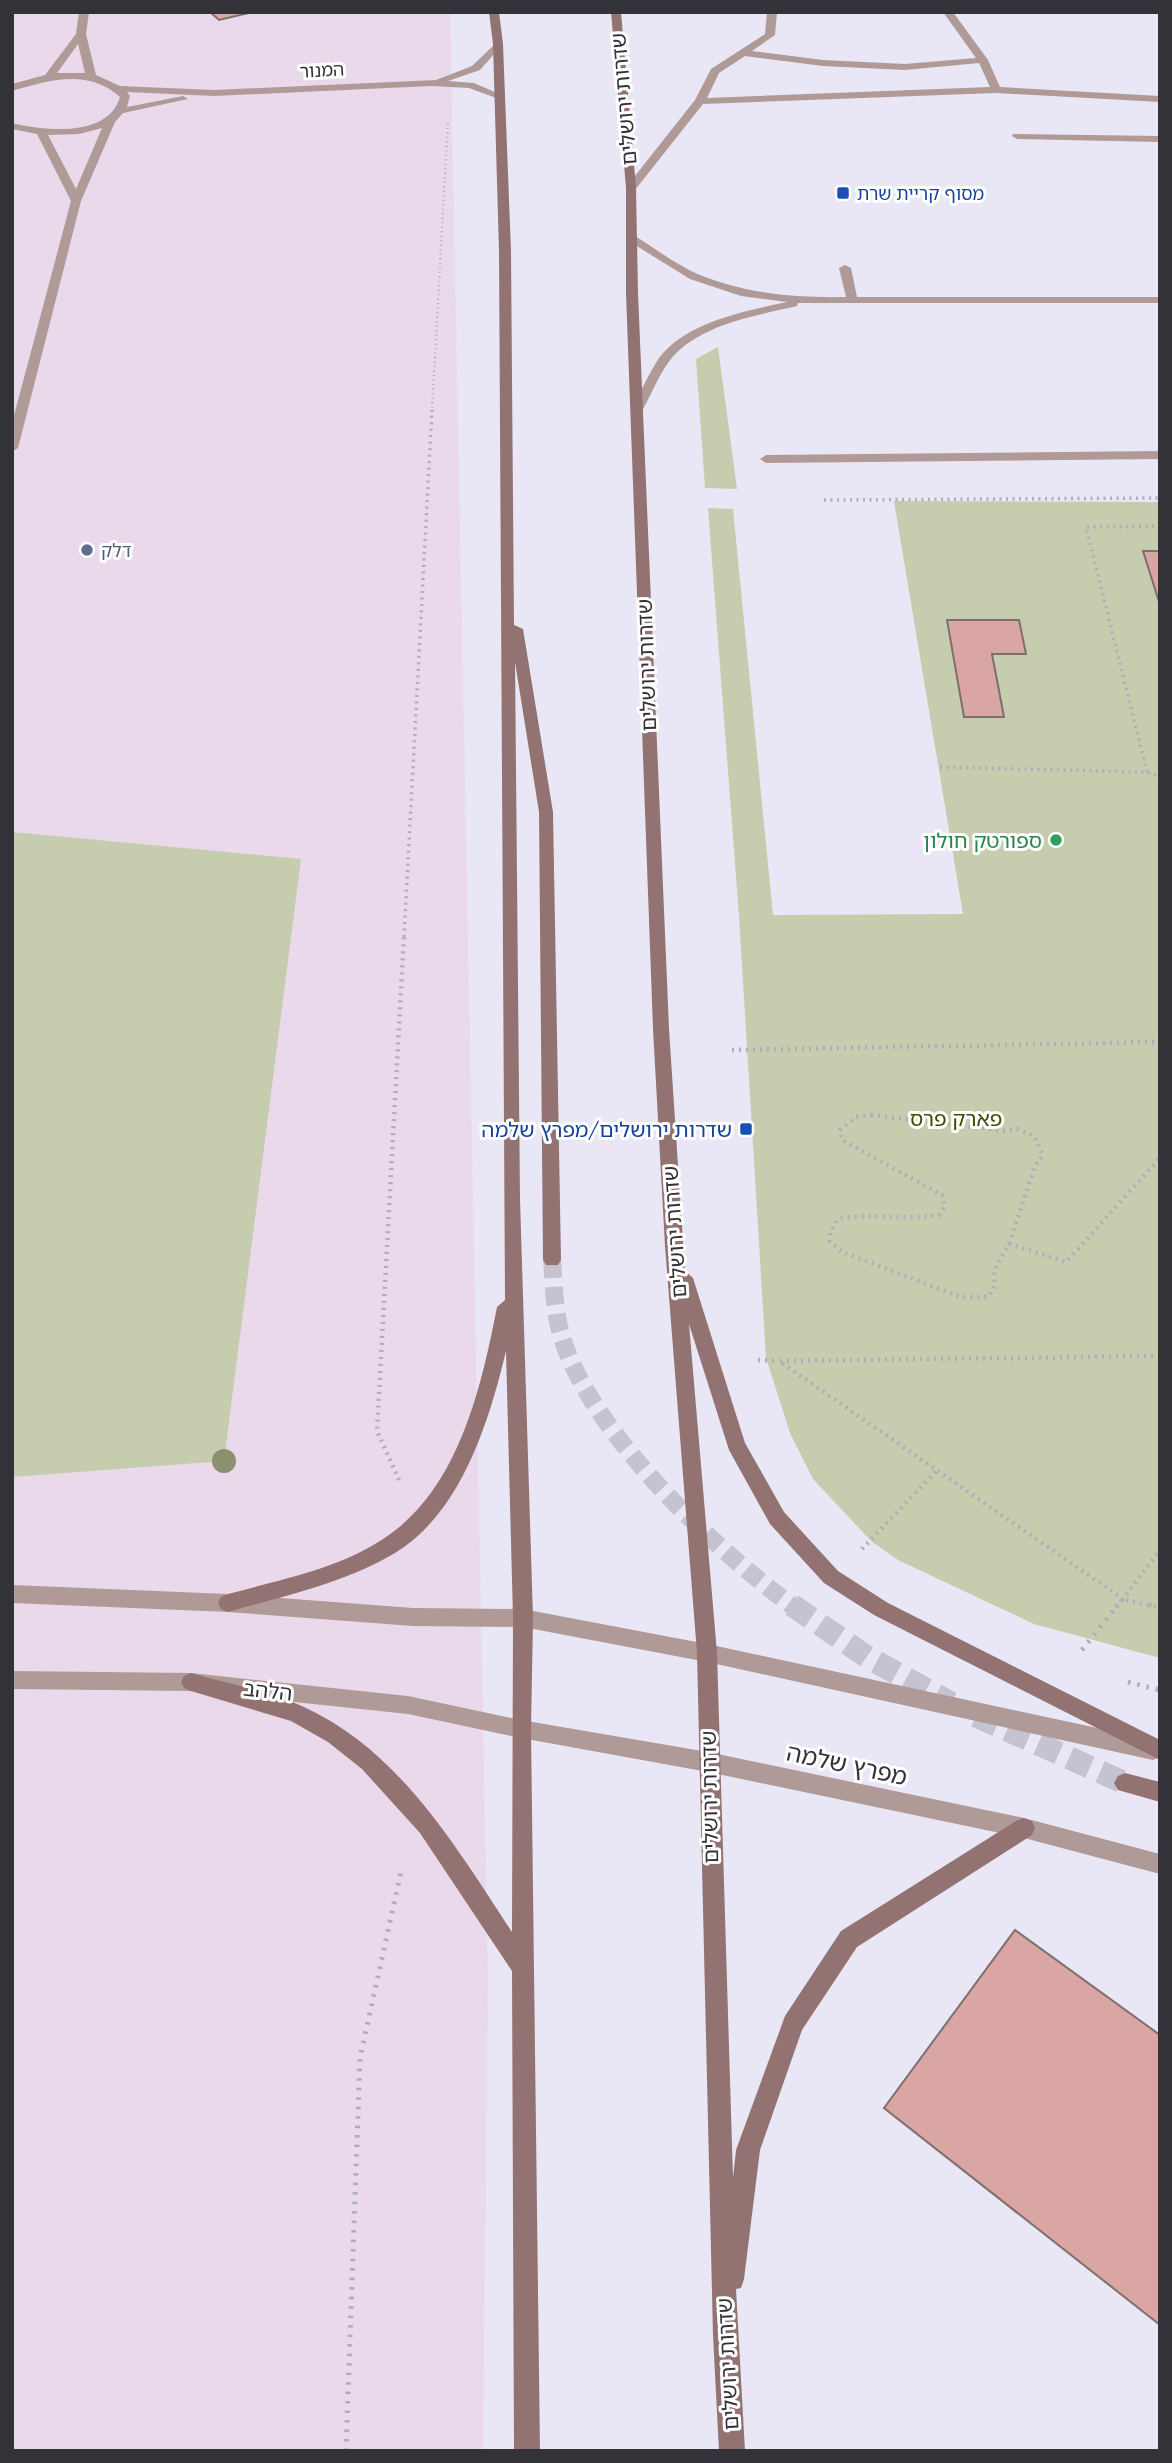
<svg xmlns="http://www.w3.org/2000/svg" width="1172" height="2463" viewBox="0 0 1172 2463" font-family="Quicksand,'Noto Sans Hebrew',sans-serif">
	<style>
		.industrial { fill: #e9d9eb }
		.green { fill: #c6cdae }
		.building { fill: #d9a6a4; stroke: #7e6f6e; stroke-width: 2 }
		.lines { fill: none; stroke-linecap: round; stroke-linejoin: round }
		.secondary-tunnel-far1 { stroke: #c5c3cf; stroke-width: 18; stroke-dasharray: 18 9; stroke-linecap: butt }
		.secondary-tunnel { stroke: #c5c3cf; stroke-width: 23; stroke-dasharray: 23 11; stroke-linecap: butt }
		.path-far3 { stroke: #afadb9; stroke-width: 2.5; stroke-dasharray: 1 3.5; stroke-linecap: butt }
		.path-far2 { stroke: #afadb9; stroke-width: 3.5; stroke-dasharray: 2 4.5; stroke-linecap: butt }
		.path-far1 { stroke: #afadb9; stroke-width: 4.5; stroke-dasharray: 2 5; stroke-linecap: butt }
		.path { stroke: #afadb9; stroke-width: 5; stroke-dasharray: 2.5 7; stroke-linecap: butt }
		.service { fill: #b09a98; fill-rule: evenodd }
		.minor { fill: #b09a98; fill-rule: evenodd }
		.tertiary { fill: #b09a98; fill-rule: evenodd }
		.secondary { fill: #937371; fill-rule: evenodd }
		.tree { fill: #8c906e }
		.transit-dot { fill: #1a4fb4; stroke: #fff; stroke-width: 2.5 }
		.service-dot { fill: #5c6f8a; stroke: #fff; stroke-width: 2.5 }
		.leisure-dot { fill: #2e9e5b; stroke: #fff; stroke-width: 2.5 }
		.labels { text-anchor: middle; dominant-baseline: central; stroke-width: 6; stroke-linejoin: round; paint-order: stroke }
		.far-street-label { font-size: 18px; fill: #333238; stroke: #fff }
		.far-transit-label { font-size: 18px; fill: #164399; stroke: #fff; text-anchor: start }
		.far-service-label { font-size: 18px; fill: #4e5e75; stroke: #fff; text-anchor: start }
		.street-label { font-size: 21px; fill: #333238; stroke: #fff }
		.leisure-label { font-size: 21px; fill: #27864d; stroke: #fff; text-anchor: end }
		.park-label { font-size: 21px; fill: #3f4900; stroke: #fff }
		.transit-label { font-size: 21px; fill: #164399; stroke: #fff; text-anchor: end }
		.near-street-label { font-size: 24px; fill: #333238; stroke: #fff }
	</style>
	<rect width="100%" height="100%" fill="#e9e7f5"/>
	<path class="industrial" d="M12,12h438l38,1966 -5,473h-471z"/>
	<path class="green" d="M718,347l19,142 -32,-1 -9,-129z
		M894,501l266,1v1156l-126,-34 -136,-64 -27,-19 -58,-62 -23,-46 -24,-75 -27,-442 -31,-408 25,1 40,406 190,-1z
		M12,832l289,27 -77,602 -212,16z"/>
	<path class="building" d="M210,12h43l-34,8z
		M1143,551h17v54z
		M947,620h72l7,34h-34l12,63h-40z
		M1015,1930l145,105v290l-276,-217z"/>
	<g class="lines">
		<path class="secondary-tunnel-far1" d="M552,1260c2,25 2,50 9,74 27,96 154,216 233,273"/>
		<path class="secondary-tunnel" d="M792,1605l75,52 84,46
			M976,1716l149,67"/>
		<path class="path-far3" d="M432,412l16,-292"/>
		<path class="path-far2" d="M824,500l336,-2
			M940,767l207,5 13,5
			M1147,772l-61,-245 74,-1
			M404,937l28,-527"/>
		<path class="path-far1" d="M732,1050l428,-8
			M871,1115l136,16 10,-2 17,7 9,19 -8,11 -26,78 -15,26 1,16 -7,11h-27l-119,-45 -12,-11v-9l8,-13c34,-7 67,2 101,-4l6,-9 -3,-11 -100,-55 -2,-10 16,-13z
			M1009,1244l57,18 94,-104
			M1160,1356l-381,5 344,238 37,-49
			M758,1360l21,1
			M399,1480l-22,-49 27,-496
			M862,1549l76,-80
			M1116,1607l7,-8 34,8"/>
		<path class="path" d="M1149,1605l11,3
			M1082,1650l36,-45
			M1128,1682l32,8
			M346,2451l14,-393 42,-191"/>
		<path class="service" d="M767,12h10l-2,23 -23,16 71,9 82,4 71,-6 -33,-46h10l35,48 12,27 160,9v6l-164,-9 -293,11 -68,86h-8v-4l68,-86 16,-31 54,-35zM745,56l78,10 82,4 74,-7 11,24 -283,11 12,-25z
			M1013,134l147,2v6l-143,-3 -5,-3z
			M627,236h8c21,13 43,30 65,39 47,19 96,23 146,22l-7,-29 6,-3 6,3 6,29h303v6h-362l-1,3c-42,10 -102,19 -129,57 -10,14 -17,32 -26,48l-6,4 -6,-4c10,-17 18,-36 29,-53 27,-36 86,-47 128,-56l-46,-6 -51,-17 -63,-39z
			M1160,451v8l-394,4 -6,-4 6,-4z"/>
		<path class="minor" d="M79,12h10l-3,22 10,41 24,11 94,4 222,-10 36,-14 26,-25 5,3 -23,26 -32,11 26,2 30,13 -5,3 -30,-11 -38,-2 -217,10 -87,-4 3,4 -3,11 56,-11 5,3 -65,14 -8,9 -34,79 -63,247 -6,4v-29l59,-222 -34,-67 -25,-5v-6c33,8 96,15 108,-26 -32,-29 -71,-17 -108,-6v-7l33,-9 31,-41zM78,44l7,29h-28zM102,128l-26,61 -28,-54 31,-1z"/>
		<path class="tertiary" d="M12,1585l216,9 185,14 110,1 184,35 446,96 7,3v14l-7,3 -446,-98 -184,-35 -110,-1 -185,-14 -216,-9z
			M12,1671l179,2 217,23 113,24 187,32 316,66 136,36v20l-136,-36 -316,-66 -187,-34 -113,-24 -217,-23 -179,-2z"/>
		<path class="secondary" d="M489,12h10l4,32 8,207 3,374 9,4 30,183 8,448 -3,5h-12l-3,-5 -4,-448 -24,-150 5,537 13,419 -2,111 9,722h-26l-2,-480 -92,-138 -58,-64 -34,-27 -37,-21 -100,-30 -7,-3 -3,-6 3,-6 7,-3c37,11 77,17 113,34 96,44 152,140 208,225l1,-314 -7,-267c-17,71 -45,162 -111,202 -50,30 -111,43 -167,59l-7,-3 -3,-6 3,-6 7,-3c51,-14 110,-25 155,-55 75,-48 98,-150 114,-232l8,-7 -6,-1049 -6,-207z
			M611,12h10l15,176 2,105 31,736 16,242 8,7 52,165 39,69 54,59 50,32 272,137v20l-286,-145 -50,-32 -54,-59 -41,-74 -40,-126 28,329 16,525 3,-28 49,-134 56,-85 175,-110 8,-3 8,3 3,7 -3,7 -175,112 -55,83 -42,120 -16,129 -3,9 -5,1 9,162h-26l-6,-116 -16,-682 -32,-407 -12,-217 -27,-736v-105z
			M1125,1773l35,9v20l-42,-12 -4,-7 4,-7z"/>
	</g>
	<circle class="tree" cx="224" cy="1461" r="12"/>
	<g class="transit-dot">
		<rect x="836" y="186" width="14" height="14" rx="3.5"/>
		<rect x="739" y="1122" width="14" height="14" rx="3.5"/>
	</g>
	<circle class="service-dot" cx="87" cy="550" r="7"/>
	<circle class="leisure-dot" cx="1056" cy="840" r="7"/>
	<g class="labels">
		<g class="far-street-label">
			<text transform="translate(322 70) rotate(-3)">המנור</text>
		</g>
		<g class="far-transit-label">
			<text x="857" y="193">מסוף קריית שרת</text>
		</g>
		<g class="far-service-label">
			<text x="101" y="550">דלק</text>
		</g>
		<g class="street-label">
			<text transform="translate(623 99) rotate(-95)">שדרות ירושלים</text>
			<text transform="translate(646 665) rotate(-92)">שדרות ירושלים</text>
			<text transform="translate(674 1232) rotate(-94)">שדרות ירושלים</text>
			<text transform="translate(268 1690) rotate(6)">הלהב</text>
			<text transform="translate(709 1797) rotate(-91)">שדרות ירושלים</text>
			<text transform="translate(727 2364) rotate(-93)">שדרות ירושלים</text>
		</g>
		<g class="leisure-label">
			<text x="1042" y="840">ספורטק חולון</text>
		</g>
		<g class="park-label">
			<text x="956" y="1118">פארק פרס</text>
		</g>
		<g class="transit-label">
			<text x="732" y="1129">שדרות ירושלים/מפרץ שלמה</text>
		</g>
		<g class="near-street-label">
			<text transform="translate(847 1764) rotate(12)">מפרץ שלמה</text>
		</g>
	</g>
	<rect width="1172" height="2463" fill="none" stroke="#333238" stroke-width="28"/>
</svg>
